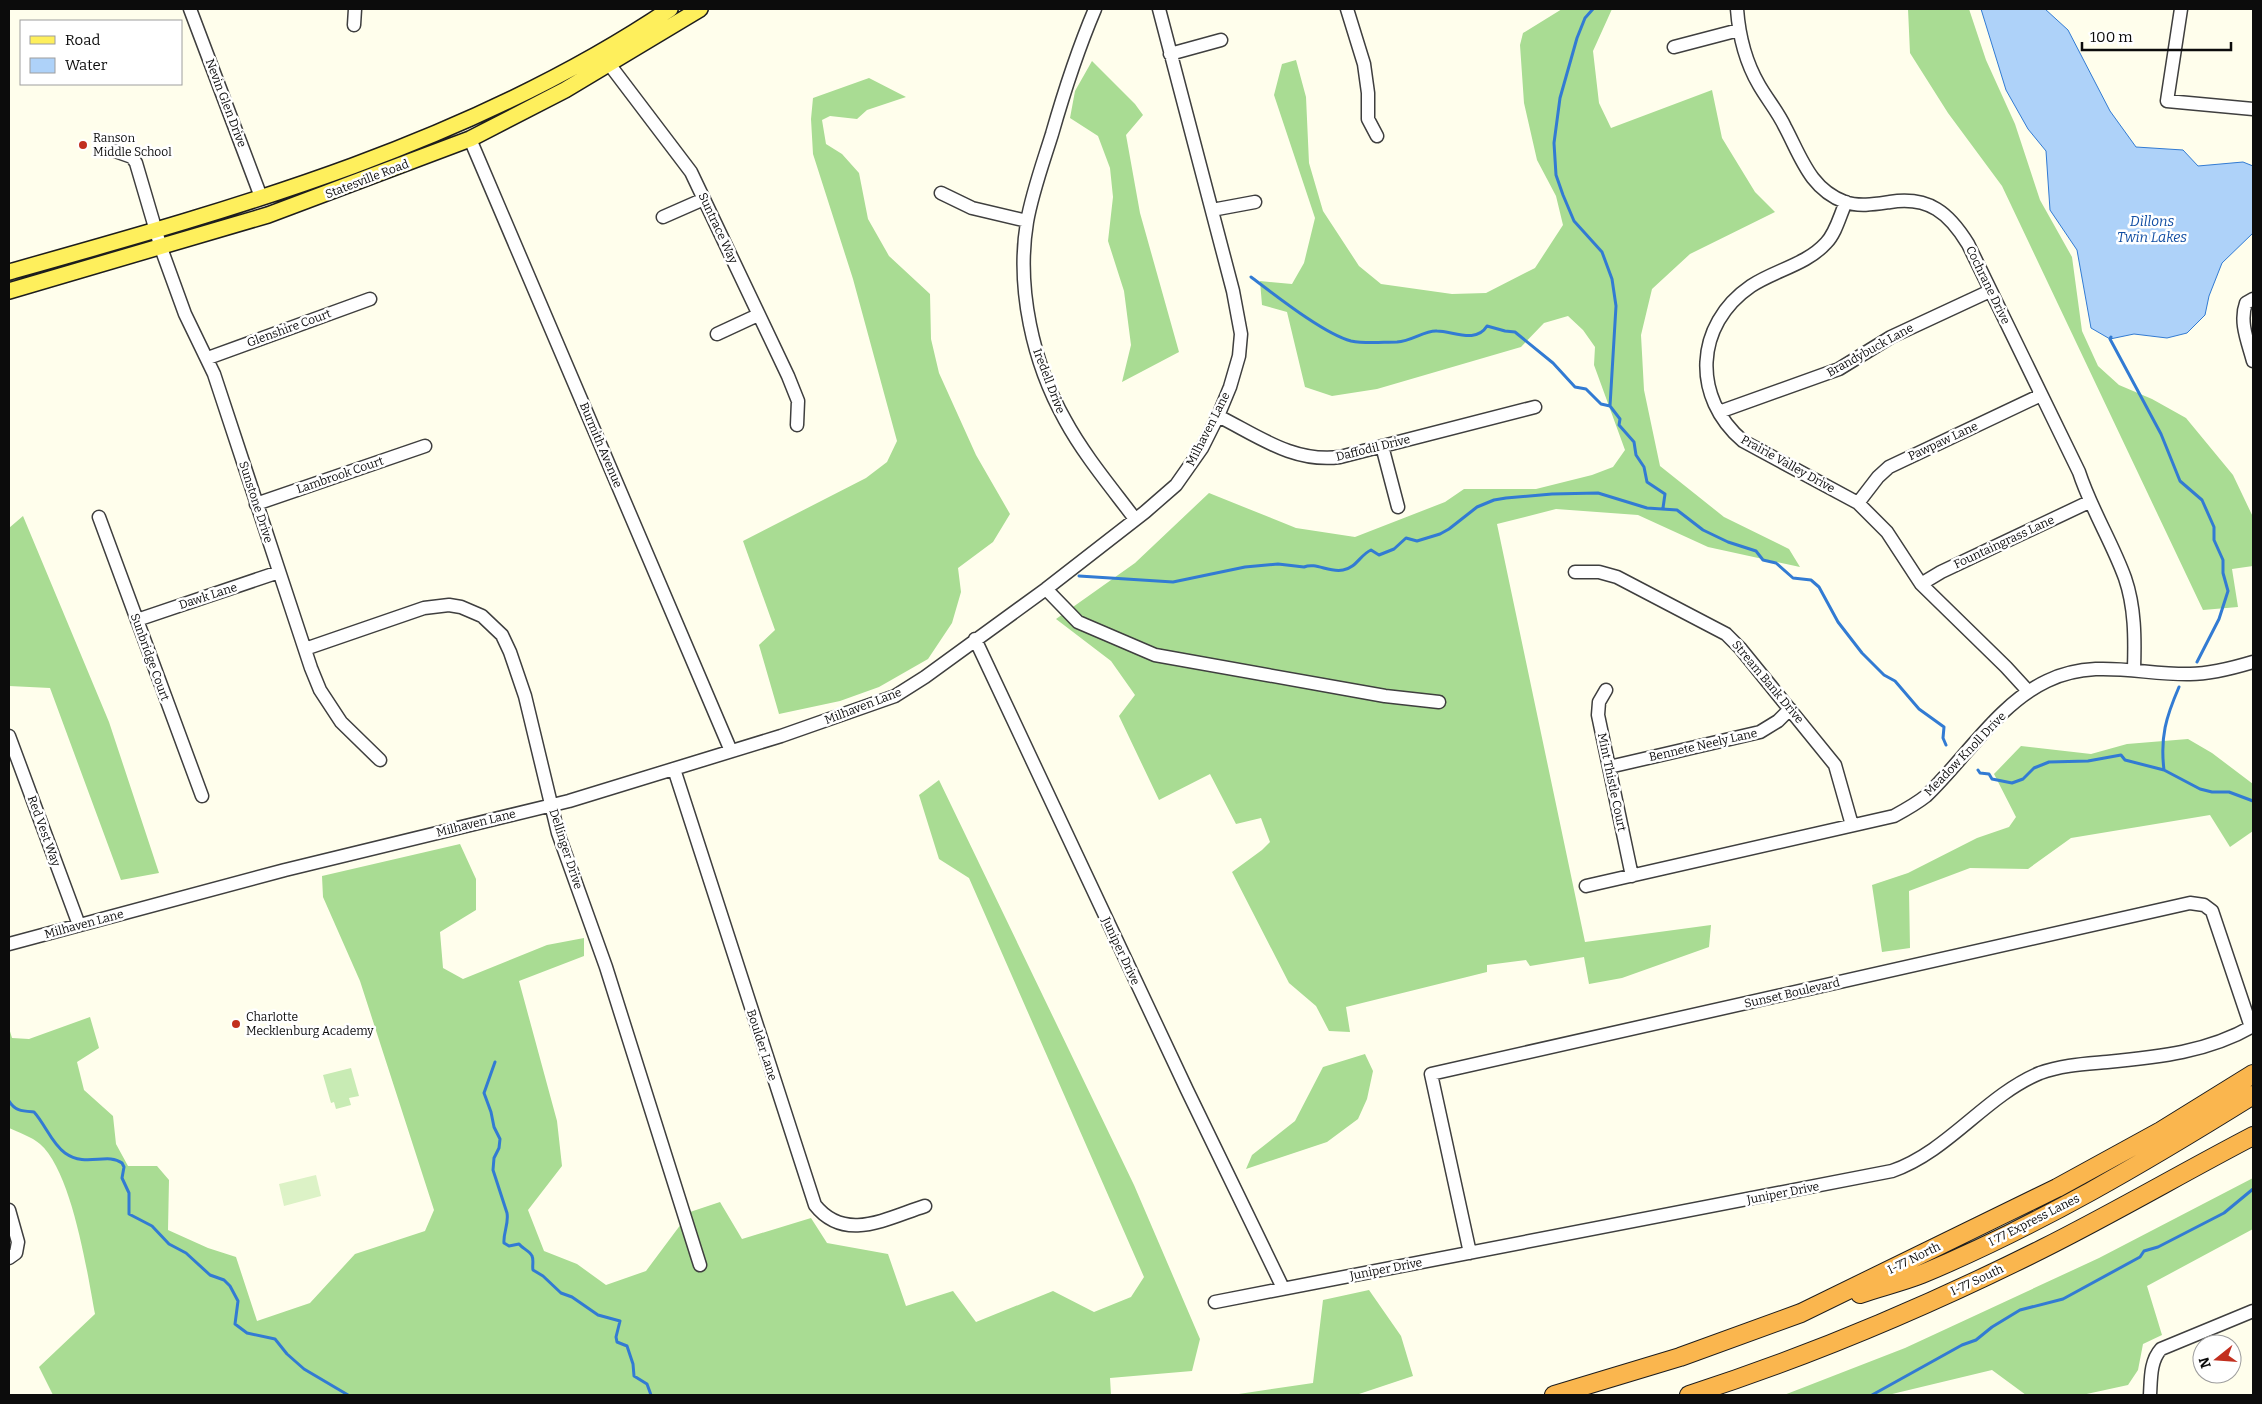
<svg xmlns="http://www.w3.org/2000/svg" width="2262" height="1404" viewBox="0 0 2262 1404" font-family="Bitter,serif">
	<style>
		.green { fill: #c8ebb4 }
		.forest { fill: #a9dc93 }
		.pitch { fill: #dcf2c6 }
		.water { fill: #aed2f9; stroke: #327bd3 }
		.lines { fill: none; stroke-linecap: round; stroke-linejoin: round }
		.stream { stroke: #327bd3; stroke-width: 3 }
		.minor-casing { stroke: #3f3f3f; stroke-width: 15 }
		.major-casing { stroke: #1d1d1d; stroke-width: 18 }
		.highway-casing { stroke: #1d1d1d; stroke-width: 20 }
		.minor { stroke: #fff; stroke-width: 12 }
		.major { stroke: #feef5c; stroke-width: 15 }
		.highway { stroke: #fab64e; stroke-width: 18 }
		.poi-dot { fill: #c22f1f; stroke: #fff; stroke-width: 2 }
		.labels { text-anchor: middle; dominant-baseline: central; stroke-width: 5; stroke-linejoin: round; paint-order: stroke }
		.street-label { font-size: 12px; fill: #0c0c0c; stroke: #fff }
		.poi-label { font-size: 12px; fill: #0c0c0c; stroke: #fff; text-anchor: start }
		.water-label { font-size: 14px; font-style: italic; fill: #114ea3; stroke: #fff }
	</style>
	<rect width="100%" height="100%" fill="#fffeec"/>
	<path class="green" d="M351,1068l8,28 -10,2 2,7 -15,4 -2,-7 -3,1 -8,-28z"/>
	<path class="forest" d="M1562,9h50l-19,42 6,52 12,25 101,-38 10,48 33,54 20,20 -85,42 -38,35 -11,46 3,55 16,76 64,51 65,32 11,18 -92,-20 -70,-32 -82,-6 -59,15 88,418 126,-17 -2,22 -87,31 -33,6 -5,-27 -54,9 -4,-6 -39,5v7l-141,35 4,25 -21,-1 -13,-25 -27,-23 -57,-111 30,-22 8,-8 -9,-24 -25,6 -26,-50 -51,26 -40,-84 16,-21 -24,-34 -55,-42 79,-56 74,-70 87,35 59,9 90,-35 19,-13h72l56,-14 21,-8 12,-17 -31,-85 1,-18 -12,-17 -15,-14 -24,7 -23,24 -144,42 -45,7 -27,-9 -18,-75 -25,-7 -2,-24 32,3 12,-21 11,-45 -41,-123 8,-31 14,-4 10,37 3,66 14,48 36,55 22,18 71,10 34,-1 49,-25 28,-43 -7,-29 -19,-36 -13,-57 -4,-58 3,-12z
		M1908,9h61l17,51 29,64 25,76 32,57 10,74 16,35 21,19 33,14 34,19 47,57 20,42v49l-21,3 6,38 -35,3 -201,-424 -54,-73 -38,-60z
		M1092,61l43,43 8,11 -17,20 14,78 39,139 -57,30 9,-37 -7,-54 -16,-50 5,-44 -3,-29 -12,-32 -28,-18 5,-27z
		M869,78l37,19 -39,13 -10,9 -27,-3 -8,4 4,24 16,10 17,19 9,46 21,37 41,38 1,45 8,34 37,82 34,59 -17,28 -35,26 3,24 -9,31 -24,36 -49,28 -39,14 -61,13 -20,-69 16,-15 -32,-89 123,-63 21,-16 10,-21 -44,-162 -40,-125 -2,-35 2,-21z
		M23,516l86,206 50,151 -38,7 -71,-192 -41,-2v-158z
		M2188,739l24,14 41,31v47l-23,16 -20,-32 -139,23 -43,31 -58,-1 -61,23 1,57 -28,4 -10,-67 36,-12 69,-35 32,-11 7,-10 -22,-43 27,-28 70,8 36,-10z
		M939,780l195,405 66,154 -8,32 -82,7 1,17h-1058l-14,-28 56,-53c-8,-43 -23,-142 -55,-170 -8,-7 -22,-12 -31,-16v-100l3,10 17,1 61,-22 9,31 -22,14 7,28 29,26 3,28 12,22h29l12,14 -1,50 40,18 28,9 21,64 53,-18 45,-49 70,-23 9,-21 -74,-229 -37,-84 -1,-21 138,-32 16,35v31l-36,22 3,36 20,11 84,-34 37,-7v18l-65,25 38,140 5,45 -34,44 16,41 33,13 29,21 40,-14 44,-59 30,-10 22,37 69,-21 16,25 61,11 18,52 47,-15 23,31 77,-31 41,21 37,-15 13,-20 -175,-399 -30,-19 -20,-64z
		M1365,1054l8,17 -6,28 -9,20 -31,23 -81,27 6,-14 43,-34 28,-54z
		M2253,1178v51l-106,57 15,49 -19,9 -5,26 -10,15 -46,10h-56l-34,-25 -104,25h-104l121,-47 194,-90z
		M1369,1290l32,46 12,40 -57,19h-124l81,-12 10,-83z"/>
	<path class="pitch" d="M316,1175l5,21 -37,10 -5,-22z"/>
	<path class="water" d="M1981,9h64l23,21 42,81 26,36 47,3 15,16 45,-4 10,4v67l-31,30 -13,33 -4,19 -18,18 -20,5 -33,-4 -24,5 -19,-11 -14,-78 -27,-40 -4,-59 -18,-22 -22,-39z"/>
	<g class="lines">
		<path class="stream" d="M1593,9l-8,9 -8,20 -17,60 -6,45 2,32 7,20 11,26 28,31 10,27 4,27 -6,100
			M1251,277c24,18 73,57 100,64 15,3 31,1 46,1 15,-1 28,-12 40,-11 16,0 39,13 50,-5l18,5 10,1 38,31 22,24 11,2 15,15 9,2 10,13 -1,6 15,17 2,13 8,12 3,15 18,12 -2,14
			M2111,337l-1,2 51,95 19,47 22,19 12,27v13l9,20v13l5,18 -9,28 -22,43
			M1079,576l94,6 72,-15 33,-3 26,3c12,-5 25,6 39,3 13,-2 17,-15 28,-20l8,5 15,-6 12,-11 11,3 23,-7 9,-5 28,-22 17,-7 12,-2 46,-4 46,-1 49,15 30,2 26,20 25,12 28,9 7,9 13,3 17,15 18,2 8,7 19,35 24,31 22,22 11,6 24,28 25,18 -1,11 3,7
			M1978,770l2,3 9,1 3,5 20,4 11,-4 11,-11 15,-6 39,-1 33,-6 4,5 39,10 36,19 12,3h17l24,9
			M2164,770c-4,-33 2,-53 15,-83
			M495,1062l-11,31 7,19 3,15 6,12 -1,9 -5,10 -1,12 14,43c2,11 -4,20 -3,30l5,3 10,-2c4,5 11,7 13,12 2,4 0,10 1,14l10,6 18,17 11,4 26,18 22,6 -4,16 1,5 10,4 6,18 1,12 13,8 4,11
			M9,1101c6,10 13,10 25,11 11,12 18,32 31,41 21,15 42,-1 57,10l2,4 -2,11 7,15v21l23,12 17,18 17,9 24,22 14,5 6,6 8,15 -3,23 12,9 28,6 12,15 17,15 44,26
			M1872,1395l90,-50 14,-5 16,-13 28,-17 43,-11 77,-42 4,-6 14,-4 66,-34 29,-24"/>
		<defs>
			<path id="minor" d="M190,9l71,188
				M1095,9c-17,40 -31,83 -43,125 -9,29 -20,59 -25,88 -11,66 6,141 38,198 19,35 46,67 70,99
				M1347,9l17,55 4,29v26l9,17
				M1737,9c2,27 8,52 22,76 8,14 19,27 26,42 16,30 25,62 60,75 14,5 31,2 45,0 39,-6 59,11 78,42l111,228c12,37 33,70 46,106 10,29 10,60 9,91
				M2181,9l-14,92 86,8
				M354,25l1,-16
				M1674,47l65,-17
				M1170,54l51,-14
				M603,56l88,116 97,204 10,25 -1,24
				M470,139l261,612
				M115,151l17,6 4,6 25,85 24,66 29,60 97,294 9,22 21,32 39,38
				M941,193l31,15 55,13
				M1846,202c-6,13 -10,31 -20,41 -20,22 -51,27 -75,43 -57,39 -59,112 -8,155l115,62 29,29 34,52 85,83 22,24
				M1212,210l43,-8
				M663,217l41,-18
				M2253,299l-7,4c-7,19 2,39 7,58
				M717,334l41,-19
				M208,358l162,-59
				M1719,412l120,-43 52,-32 99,-46
				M1218,416c40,20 75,47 122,41l195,-50
				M1382,446l16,61
				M1858,503l20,-26 11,-10 152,-72
				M256,504l169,-58
				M99,517l103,279
				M1575,572h24l18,5 109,57 14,14 95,117 17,60
				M1921,584l20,-12 148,-70
				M1046,589l32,33 77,33 230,41 54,6
				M137,620l142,-48
				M975,639l212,451 96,198
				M305,649l119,-41 25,-3 12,2 21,9 20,19 8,17 15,44 33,137 48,134 94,298
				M1606,690l-7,12 -1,13 34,161
				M9,736l70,189
				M1609,767l151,-35 18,-11 12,-12
				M674,769l141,436c30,38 72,13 110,1
				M1586,886l308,-70c11,-6 22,-12 32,-20 39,-37 72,-92 121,-115 48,-23 93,-6 143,-7 21,0 43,-6 63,-12
				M9,944l276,-74 284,-69 212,-65 114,-40 30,-19 121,-88 99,-77 31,-27 26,-37 16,-32 12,-29 9,-31 2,-22 -8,-43 -74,-282
				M9,1210l9,32 -2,11 -7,5
				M1470,1253l-39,-179 759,-171 14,2 8,6 39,116
				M1215,1302l677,-131c57,-20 93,-75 148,-98 22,-8 45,-9 67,-11 52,-5 101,-10 146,-36
				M2150,1395c1,-16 0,-34 11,-46l92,-38"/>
			<path id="major" d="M9,272c228,-64 462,-129 661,-263
				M9,291l259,-76 202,-76 95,-49 135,-81"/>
			<path id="highway" d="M1860,1294c20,-7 42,-12 62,-20 115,-48 225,-113 331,-179
				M1554,1395l126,-38 121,-44 256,-125 104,-57 92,-57
				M1689,1395c121,-39 239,-89 353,-146 72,-36 140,-76 211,-113"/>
		</defs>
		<use href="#minor" class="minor-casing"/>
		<use href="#major" class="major-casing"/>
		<use href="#highway" class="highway-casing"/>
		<use href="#minor" class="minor"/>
		<use href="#major" class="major"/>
		<use href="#highway" class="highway"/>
	</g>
	<g class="poi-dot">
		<circle cx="83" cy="145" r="5"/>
		<circle cx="236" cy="1024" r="5"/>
	</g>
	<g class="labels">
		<g class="street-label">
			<text transform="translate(226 103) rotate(69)">Nevin Glen Drive</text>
			<text transform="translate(367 179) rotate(-21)">Statesville Road</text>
			<text transform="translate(718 228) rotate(65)">Suntrace Way</text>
			<text transform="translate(1988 285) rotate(64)">Cochrane Drive</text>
			<text transform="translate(289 328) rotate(-20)">Glenshire Court</text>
			<text transform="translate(1870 350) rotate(-29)">Brandybuck Lane</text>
			<text transform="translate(1049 381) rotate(69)">Iredell Drive</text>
			<text transform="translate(1208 429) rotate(-63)">Milhaven Lane</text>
			<text transform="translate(1943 441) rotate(-25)">Pawpaw Lane</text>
			<text transform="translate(601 445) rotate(67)">Burmith Avenue</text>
			<text transform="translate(1373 448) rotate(-14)">Daffodil Drive</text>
			<text transform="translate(1788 464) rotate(29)">Prairie Valley Drive</text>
			<text transform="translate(340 475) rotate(-19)">Lambrook Court</text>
			<text transform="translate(256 502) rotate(72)">Sunstone Drive</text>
			<text transform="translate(2004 542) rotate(-25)">Fountaingrass Lane</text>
			<text transform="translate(208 596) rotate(-18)">Dawk Lane</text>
			<text transform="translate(150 657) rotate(70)">Sunbridge Court</text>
			<text transform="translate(1768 682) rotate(50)">Stream Bank Drive</text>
			<text transform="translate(863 706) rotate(-21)">Milhaven Lane</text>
			<text transform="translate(1703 745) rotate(-13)">Bennete Neely Lane</text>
			<text transform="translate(1965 754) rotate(-46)">Meadow Knoll Drive</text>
			<text transform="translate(1612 782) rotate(78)">Mint Thistle Court</text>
			<text transform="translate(476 823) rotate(-14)">Milhaven Lane</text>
			<text transform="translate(44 831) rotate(70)">Red Vest Way</text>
			<text transform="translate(566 849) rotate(72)">Dellinger Drive</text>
			<text transform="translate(84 924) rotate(-15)">Milhaven Lane</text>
			<text transform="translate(1121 951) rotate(65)">Juniper Drive</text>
			<text transform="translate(1792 993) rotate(-13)">Sunset Boulevard</text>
			<text transform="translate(762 1045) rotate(72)">Boulder Lane</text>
			<text transform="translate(1783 1193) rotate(-11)">Juniper Drive</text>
			<text transform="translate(2034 1220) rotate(-27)">I 77 Express Lanes</text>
			<text transform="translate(1914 1258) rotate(-26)">I-77 North</text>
			<text transform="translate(1386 1269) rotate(-11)">Juniper Drive</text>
			<text transform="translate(1977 1280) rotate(-25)">I-77 South</text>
		</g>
		<g class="poi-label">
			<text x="93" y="138">Ranson<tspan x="93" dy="14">Middle School</tspan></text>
			<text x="246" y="1017">Charlotte<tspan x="246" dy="14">Mecklenburg Academy</tspan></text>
		</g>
		<g class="water-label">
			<text x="2152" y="221">Dillons<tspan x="2152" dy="16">Twin Lakes</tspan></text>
		</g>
	</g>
	<rect width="2262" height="1404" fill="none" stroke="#0c0c0c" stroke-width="20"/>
	<rect x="20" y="20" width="162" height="65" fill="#ffffff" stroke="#9e9e9e"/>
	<rect x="30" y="36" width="25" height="8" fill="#feef5c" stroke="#9e9e9e"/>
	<text x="65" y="45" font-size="15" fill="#0c0c0c">Road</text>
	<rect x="30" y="58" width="25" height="15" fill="#aed2f9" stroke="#9e9e9e"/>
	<text x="65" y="70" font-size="15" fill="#0c0c0c">Water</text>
	<g transform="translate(2217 1359) rotate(253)"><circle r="24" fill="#ffffff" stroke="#9e9e9e"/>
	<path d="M0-4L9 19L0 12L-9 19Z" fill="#c22f1f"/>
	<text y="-8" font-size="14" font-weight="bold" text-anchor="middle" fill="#0c0c0c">N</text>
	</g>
	<path d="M2082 42v8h149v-8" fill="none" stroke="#0c0c0c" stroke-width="2.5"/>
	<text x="2090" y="42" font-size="15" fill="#0c0c0c" stroke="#ffffff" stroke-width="4" paint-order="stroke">100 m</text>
</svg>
